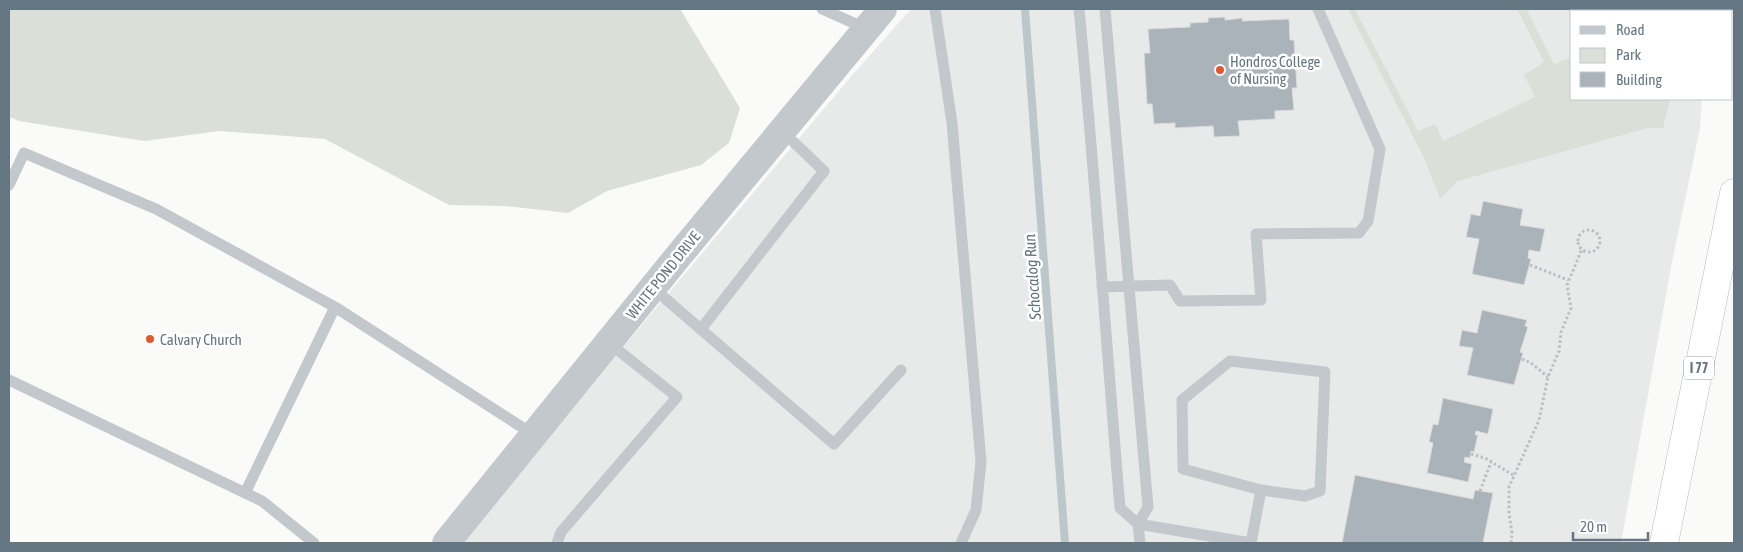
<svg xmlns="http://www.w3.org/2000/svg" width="1743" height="552" viewBox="0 0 1743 552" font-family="'Asap Condensed',sans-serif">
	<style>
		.built { fill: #e8e9e9 }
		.green { fill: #dadfd7 }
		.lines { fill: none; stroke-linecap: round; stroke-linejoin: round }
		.stream { stroke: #bbc7cb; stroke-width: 8 }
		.building { fill: #aab3b9; stroke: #dcdcda }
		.motorway-casing { stroke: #b4b9bd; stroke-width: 29 }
		.path { stroke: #bbbfc2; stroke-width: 3; stroke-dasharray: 2.5 2.5; stroke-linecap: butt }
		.service { stroke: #c3c8cc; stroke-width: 11 }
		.tertiary { stroke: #c3c8cc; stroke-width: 28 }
		.motorway { stroke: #fff; stroke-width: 28 }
		.poi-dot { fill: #e4572e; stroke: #fff; stroke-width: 2 }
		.labels { text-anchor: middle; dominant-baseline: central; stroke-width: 5; stroke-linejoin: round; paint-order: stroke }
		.shield { fill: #fff; stroke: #939fa8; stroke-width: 1 }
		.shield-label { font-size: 14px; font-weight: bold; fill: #657683 }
		.poi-label { font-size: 15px; fill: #657683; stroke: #fff; text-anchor: start }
		.street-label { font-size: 15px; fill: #657683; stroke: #fff }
		.water-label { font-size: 16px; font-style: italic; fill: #60757c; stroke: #fff }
	</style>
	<rect width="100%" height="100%" fill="#fafaf8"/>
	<path class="built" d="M911,9h795v2h-134v88h130l-2,29 -28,134 -51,281h-1155l-4,-5 393,-466z"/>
	<path class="green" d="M9,9h671l60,99 -11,35 -28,22 -94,26 -39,22 -62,-7 -57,-1 -124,-66 -105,-8 -76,10 -125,-20 -10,-4z
		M1348,9h7l63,122 17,-7 8,17 92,-44 -11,-22 20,-13 -27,-53h9l28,55 18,-7v42h98l-7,29h-15l-190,53 -18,18 -15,-39z"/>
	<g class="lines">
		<path class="stream" d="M1025,9l40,534"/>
	</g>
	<path class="building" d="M1225,17v3l18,-2 -1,3 47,-2 1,21h4l3,48h-5l2,22 -19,1v8l-37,2 2,15 -26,1 -1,-11 -38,2v-5l-21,1 -2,-20h-5l-3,-51h6l-2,-24 42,-2v-4l18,-1v-4z
		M1483,201l40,8 -3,16 25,4 -5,23 -11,-2 -1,8 3,1 -7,26 -52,-11 7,-35 -13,-2 5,-23 9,2z
		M1482,310l45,10 -2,6 3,1 -8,25 3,1 -9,32 -47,-10 6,-27 -14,-2 3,-16 15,3z
		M1443,398l50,11 -5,25 -12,-3 -1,4h3l-4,17 -3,-1 -1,7 -5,-1 -1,5 8,2 -4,18 -41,-9 6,-30 -4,-1 4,-18 5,1z
		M1355,475l118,24 2,-9 18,3 -10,50h-141z"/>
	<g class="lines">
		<defs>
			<path id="motorway" d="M1664,543l70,-350"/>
		</defs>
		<use href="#motorway" class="motorway-casing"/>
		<path class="path" d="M1578 241a11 11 0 1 1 22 0a11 11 0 1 1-22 0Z
			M1530,265l38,15
			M1522,359l9,4 17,14
			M1471,454l14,4 28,17
			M1480,491l11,-29
			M1511,543l1,-10 -3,-20v-26l30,-67 9,-43 11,-26 2,-19 10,-24 -4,-23 15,-36"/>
		<path class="service" d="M822,9l43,19
			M935,9l17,114 29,339 -5,48 -15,33
			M1079,9c16,166 27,333 41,499l18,16 10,-17 -43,-498
			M9,185l15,-32 132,56 179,98 199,128
			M1102,287l68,-2 10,16 81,-1 -5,-66 103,-1 9,-12 12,-72 -62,-140
			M653,288l181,156 67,-74
			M701,329l123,-158 -42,-40
			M9,380l253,121 52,42
			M245,493l90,-186
			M557,543l4,-11 116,-135 -68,-54
			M1140,543l-2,-19 113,19 10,-53 -78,-21 -1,-69 48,-39 95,11 -5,119 -15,5 -44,-6"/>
		<path class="tertiary" d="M446,543l234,-289 203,-245"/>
		<use href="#motorway" class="motorway"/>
	</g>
	<g class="poi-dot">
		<circle cx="1220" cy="70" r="5"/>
		<circle cx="150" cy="339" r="5"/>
	</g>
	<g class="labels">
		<rect class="shield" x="1684" y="356.5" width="30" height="23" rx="4"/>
		<g class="shield-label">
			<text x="1699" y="368">I 77</text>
		</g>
		<g class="poi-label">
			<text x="1230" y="61">Hondros College<tspan x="1230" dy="17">of Nursing</tspan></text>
			<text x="160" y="339">Calvary Church</text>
		</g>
		<g class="street-label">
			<text transform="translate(663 275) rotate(-51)">WHITE POND DRIVE</text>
		</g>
		<g class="water-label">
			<text transform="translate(1032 277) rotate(-94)">Schocalog Run</text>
		</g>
	</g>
	<rect width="1743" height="552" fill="none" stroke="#657683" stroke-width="20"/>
	<rect x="1570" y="10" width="162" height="90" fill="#ffffff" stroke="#c1c8cd"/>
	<rect x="1580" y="26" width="25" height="8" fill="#c3c8cc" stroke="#c1c8cd"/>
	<text x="1616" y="35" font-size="15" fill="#657683">Road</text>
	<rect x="1580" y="48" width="25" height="15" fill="#dadfd7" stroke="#c1c8cd"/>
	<text x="1616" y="60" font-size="15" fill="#657683">Park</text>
	<rect x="1580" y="72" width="25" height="15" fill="#aab3b9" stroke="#c1c8cd"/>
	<text x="1616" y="85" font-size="15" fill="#657683">Building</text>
	<path d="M1573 532v8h75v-8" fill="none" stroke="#657683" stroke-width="2.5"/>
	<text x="1580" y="532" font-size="15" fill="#657683" stroke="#ffffff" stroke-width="4" paint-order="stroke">20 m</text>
</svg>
